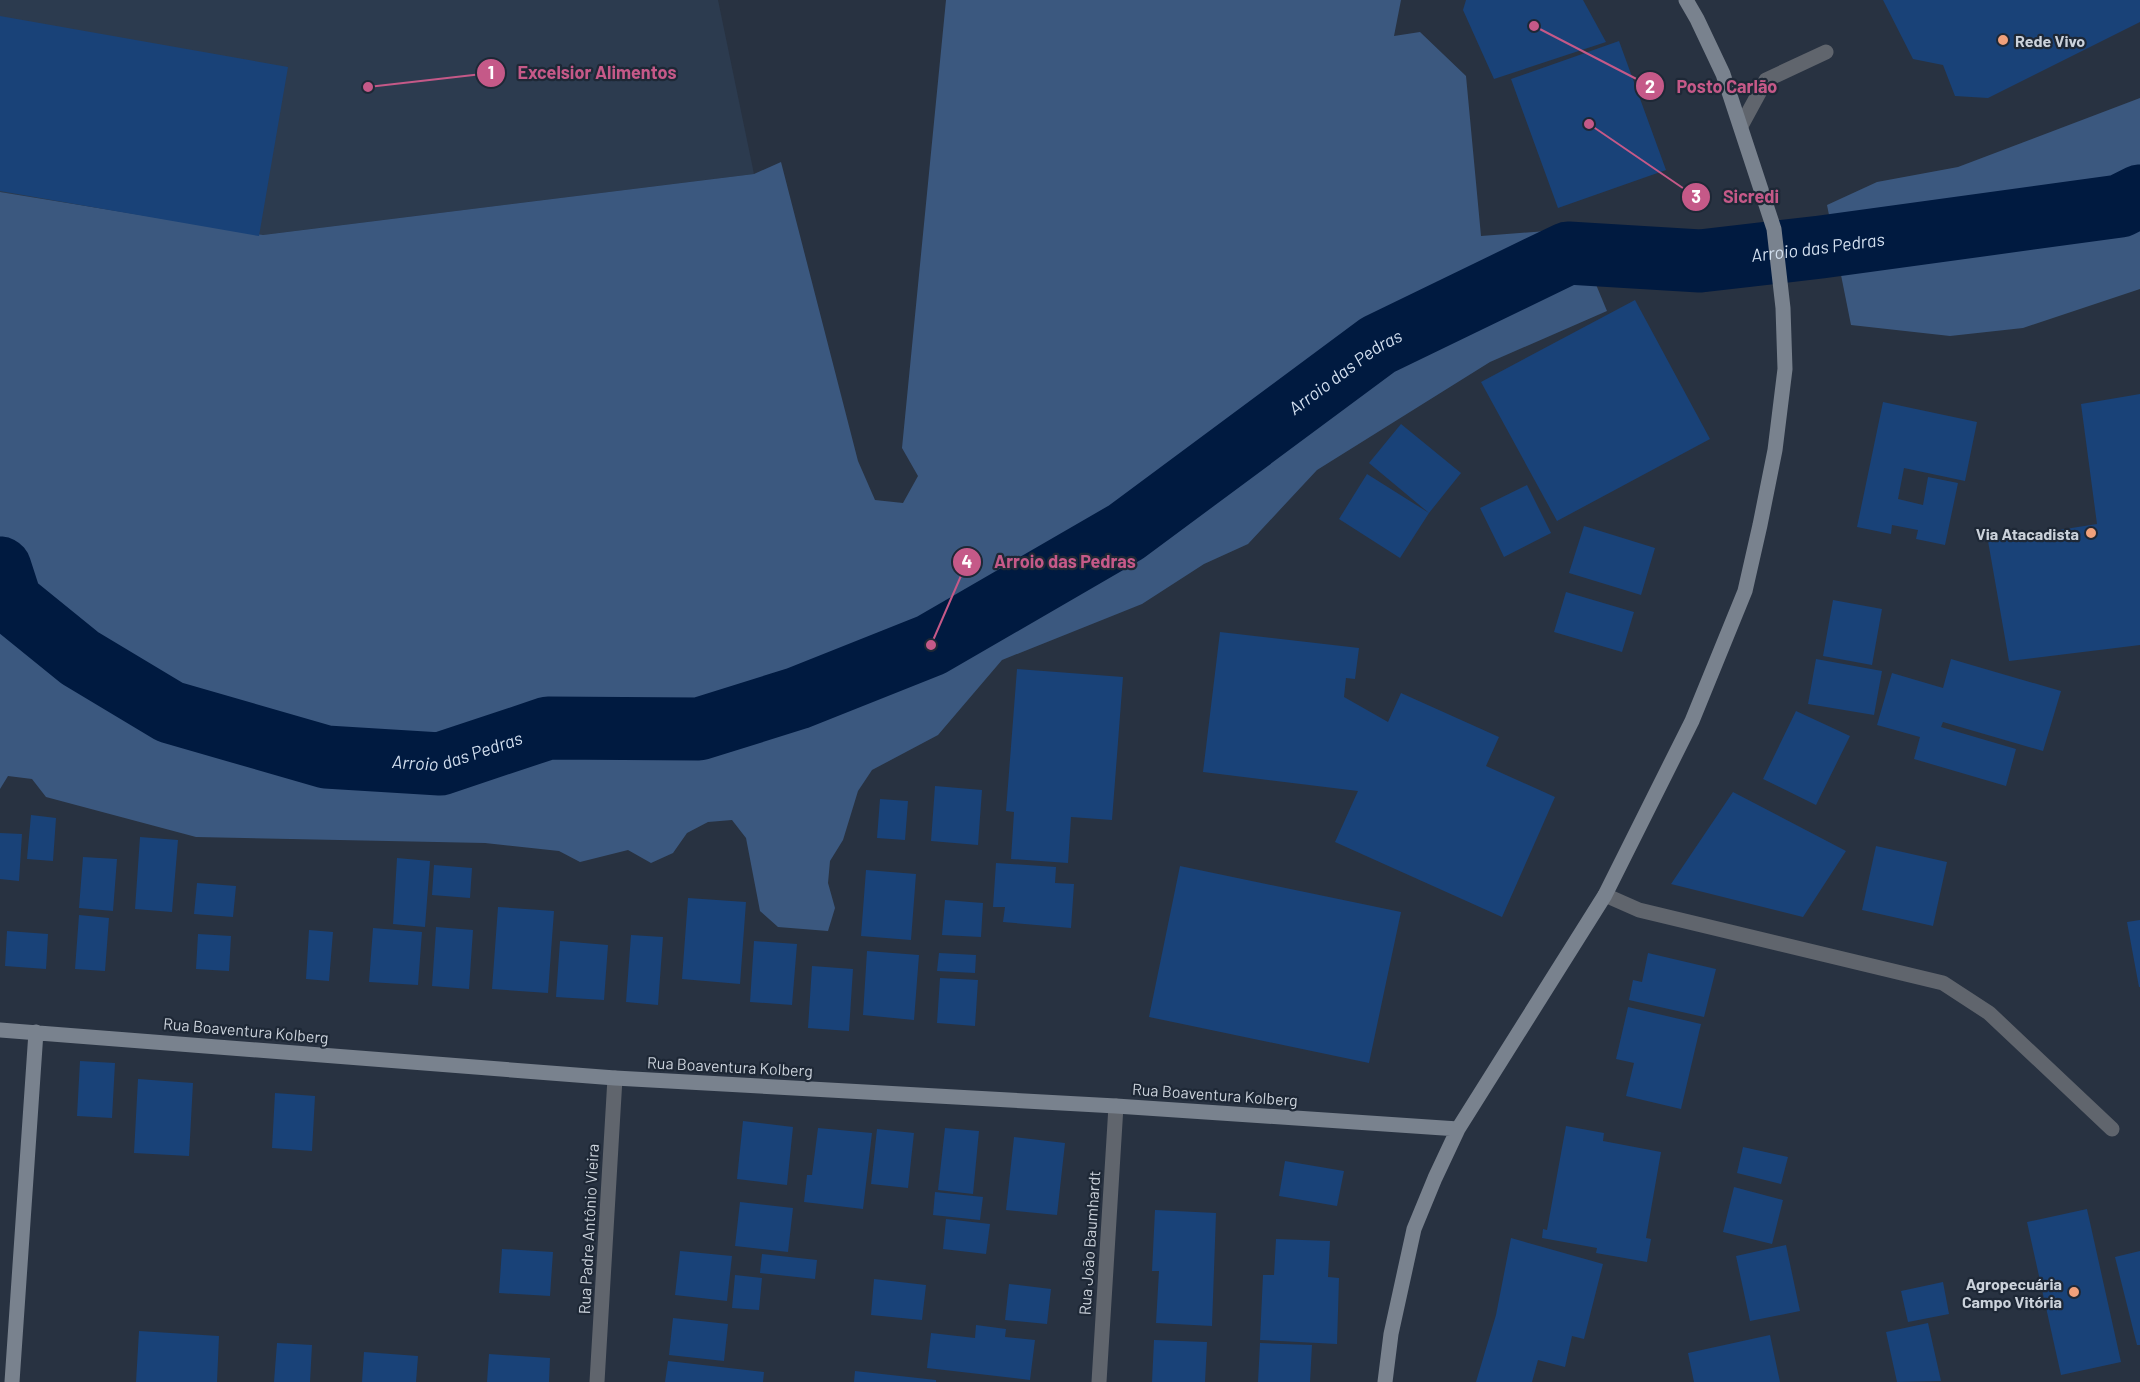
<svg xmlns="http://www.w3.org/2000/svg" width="2140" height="1382" viewBox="0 0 2140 1382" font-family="Barlow,sans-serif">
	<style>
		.built { fill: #2c3b4f }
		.green { fill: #3b587f }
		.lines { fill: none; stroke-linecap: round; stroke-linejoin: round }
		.river { stroke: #001a40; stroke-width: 63 }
		.building { fill: #194278 }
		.lane { stroke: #60656d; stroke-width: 15 }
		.street { stroke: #60656d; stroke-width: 15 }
		.secondary { stroke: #79828e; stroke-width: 15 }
		.poi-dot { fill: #f1a17b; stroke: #1e2836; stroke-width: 2 }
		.labels { text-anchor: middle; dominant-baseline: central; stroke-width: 4.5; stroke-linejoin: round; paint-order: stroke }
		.poi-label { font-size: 16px; font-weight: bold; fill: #cbd2db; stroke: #1e2836; text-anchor: end }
		.street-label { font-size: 16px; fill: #cbd2db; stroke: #1e2836 }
		.water-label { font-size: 18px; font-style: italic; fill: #d2dfef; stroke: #1e2836 }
		.leader { fill: none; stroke: #c55988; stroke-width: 2 }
		.callout-dot { fill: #c55988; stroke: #1e2836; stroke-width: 2 }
		.mark-label { font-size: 18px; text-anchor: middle; font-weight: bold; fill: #fff }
		.callout-label { font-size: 18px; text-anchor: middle; font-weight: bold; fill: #c55988; stroke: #1e2836; stroke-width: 4.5; stroke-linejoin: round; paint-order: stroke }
	</style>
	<rect width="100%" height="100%" fill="#283241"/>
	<path class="built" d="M0,0h718l36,174 -491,61 -263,-43z"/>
	<path class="green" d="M946,0h455l-7,36 26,-4 46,44 15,160 92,-7 34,82 -117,51 -173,108 -69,74 -44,20 -62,40 -140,56 -64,75 -66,35 -14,21 -15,49 -13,21 -2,22 7,25 -7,23 -50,-4 -18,-16 -14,-73 -14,-18 -24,2 -21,11 -14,20 -22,10 -23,-13 -48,12 -21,-11 -74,-8 -289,-6 -150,-40 -14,-18 -24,-3 -8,13v-597l263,43 491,-61 27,-12 77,299 17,39 28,3 15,-27 -16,-28z
		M2140,98v191l-117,39 -73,8 -99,-11 -24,-120 50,-23 81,-15z"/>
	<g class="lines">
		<path class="river" id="s1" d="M0,568l11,34 69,56 90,54 156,45 114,7 108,-36 151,1 99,-31 133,-53 195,-113 252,-187 190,-92 132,8 121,-14 299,-41 20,-10"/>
	</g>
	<path class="building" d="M1466,0h117l23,42 -112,37 -31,-69z
		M1883,0h257v22l-152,76 -33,-2 -12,-31 -30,-6z
		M0,16l288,51 -29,169 -259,-45z
		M1619,41l47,129 -108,38 -47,-129z
		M1635,300l75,139 -153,82 -76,-139z
		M2140,394v251l-131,16 -21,-120 109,-17 -16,-120z
		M1883,402l94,20 -12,59 -61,-13 -6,31 25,6 5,-28 30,6 -13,62 -29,-6 2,-9 -26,-5 -1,9 -34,-7z
		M1401,424l60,49 -32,40 -29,45 -61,-39 28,-45 62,39 -60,-50z
		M1527,485l24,48 -47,24 -24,-49z
		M1584,526l71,22 -14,47 -72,-22z
		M1566,592l68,20 -12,40 -68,-20z
		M1833,600l49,9 -10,56 -49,-9z
		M1220,632l139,16 -4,31 -9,-1 -2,19 44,25 13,-29 98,44 -13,29 69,31 -53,120 -167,-75 23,-51 -155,-19z
		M1816,659l66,12 -8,44 -66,-11z
		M1951,659l110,32 -18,60 -100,-29 -2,5 75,22 -10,37 -92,-27 6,-22 -43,-12 15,-52 51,15z
		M1017,669l106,8 -11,143 -41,-3 -3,46 -57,-4 3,-47 -8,-1z
		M1796,711l54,25 -34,69 -53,-26z
		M935,786l47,4 -4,55 -47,-4z
		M1733,792l113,59 -43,66 -132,-33z
		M880,799l28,2 -3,39 -28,-2z
		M31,815l25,3 -3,43 -26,-2z
		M0,833l22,1 -3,47 -19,-2z
		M140,837l38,3 -6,72 -37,-3z
		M1876,846l71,16 -14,64 -71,-16z
		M83,857l34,2 -4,52 -34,-3z
		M397,858l33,3 -5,66 -32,-3z
		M996,863l60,4 -1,16 19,1 -3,44 -68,-6 2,-15h-12z
		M434,865l38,3 -2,30 -38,-3z
		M1180,866l221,46 -32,151 -220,-46z
		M866,870l50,4 -5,66 -50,-4z
		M197,883l39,3 -3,31 -39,-3z
		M688,898l58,4 -6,82 -58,-5z
		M945,900l38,3 -2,34 -39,-2z
		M498,907l56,4 -6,82 -56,-4z
		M79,915l30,3 -4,53 -30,-2z
		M2140,920v67h-1l-12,-65z
		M436,927l37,3 -4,59 -37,-3z
		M373,928l49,4 -4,53 -49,-3z
		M309,930l24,2 -4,49 -23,-2z
		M7,931l41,3 -2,35 -41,-3z
		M198,934l33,2 -2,35 -33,-2z
		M631,935l32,2 -5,68 -32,-3z
		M560,941l48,4 -4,55 -48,-3z
		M754,941l43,3 -5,61 -42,-3z
		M867,951l52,4 -5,65 -51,-5z
		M939,953l37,2 -1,18 -38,-2z
		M1648,953l68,16 -12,48 -75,-17 4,-20 9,2z
		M812,966l41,3 -4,62 -41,-3z
		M940,978l38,2 -3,46 -38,-3z
		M1628,1007l73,17 -20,85 -55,-13 8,-33 -18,-4z
		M80,1061l35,2 -3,55 -35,-2z
		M138,1079l55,4 -4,73 -55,-3z
		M275,1093l40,3 -3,55 -40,-3z
		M743,1121l50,6 -6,58 -50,-6z
		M1566,1126l38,7 -1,8 58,11 -15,86 5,1 -4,23 -51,-9 1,-5 -55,-10 1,-9 4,1z
		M818,1128l54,5 -9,76 -59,-7 3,-27h5z
		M945,1128l34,3 -6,63 -35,-4z
		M877,1129l37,4 -6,55 -37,-4z
		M1014,1137l51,6 -8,72 -51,-5z
		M1743,1147l45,10 -7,27 -44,-11z
		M1285,1161l59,10 -7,35 -58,-10z
		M1734,1187l49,13 -11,44 -49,-12z
		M935,1192l48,5 -3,23 -47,-5z
		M740,1202l53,6 -5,44 -53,-6z
		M2087,1209l34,153 -60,13 -34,-153z
		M1155,1210l61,3 -4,113 -56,-3 3,-52h-7z
		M946,1219l44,5 -4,30 -43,-5z
		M1511,1238l92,26 -19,75 -12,-3 -7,31 -27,-7 -6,22h-56l20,-67z
		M1276,1239l54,2 -2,36 11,1 -2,66 -77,-4 3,-65h11z
		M1786,1245l14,66 -50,10 -14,-65z
		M502,1249l51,3 -3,44 -51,-3z
		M680,1251l52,5 -5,45 -52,-6z
		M2140,1251v94h-3l-22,-88z
		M762,1254l55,6 -2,19 -55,-6z
		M735,1275l27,3 -3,32 -27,-2z
		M874,1279l52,6 -4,35 -51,-5z
		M1943,1282l6,32 -41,8 -7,-31z
		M1009,1284l42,5 -4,35 -42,-4z
		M673,1318l55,6 -4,37 -55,-6z
		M1928,1323l13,58 -44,1 -11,-50z
		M976,1325l30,4 -1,8 30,3 -5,40 -103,-12 4,-35 44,5z
		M139,1331l80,5 -2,46h-81z
		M1770,1335l10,47h-86l-6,-29z
		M1154,1340l53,2 -2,40h-53z
		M277,1343l35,2 -2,37h-36z
		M1260,1343l52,2 -2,37h-52z
		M364,1352l54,4 -2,26h-54z
		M489,1354l61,4 -1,24h-62z
		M668,1361l96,11 -1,10h-98z
		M855,1371l81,9v2h-82z"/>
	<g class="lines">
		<path class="lane" d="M1741,126l25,-46 60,-28
			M1605,895l34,15 304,73 46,30 123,116"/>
		<path class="street" d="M597,1382l18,-304
			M1099,1382l17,-276"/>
		<path class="secondary" d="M0,1030l615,48 501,28 342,23
			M12,1382l24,-350
			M1385,1382l6,-48 23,-105 21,-51 23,-49 147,-234 87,-174 53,-130 15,-66 15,-75 10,-81 -2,-61 -9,-79 -51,-155 -26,-55 -11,-19"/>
	</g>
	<g class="poi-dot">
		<circle cx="2003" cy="40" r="6"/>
		<circle cx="2091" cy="533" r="6"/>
		<circle cx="2074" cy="1292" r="6"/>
	</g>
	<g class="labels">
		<g class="poi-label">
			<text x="2015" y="40" text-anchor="start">Rede Vivo</text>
			<text x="2079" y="533">Via Atacadista</text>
			<text x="2062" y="1283">Agropecuária<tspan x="2062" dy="18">Campo Vitória</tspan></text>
		</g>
		<g class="street-label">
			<text transform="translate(246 1030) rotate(5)">Rua Boaventura Kolberg</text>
			<text transform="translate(730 1066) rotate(3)">Rua Boaventura Kolberg</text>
			<text transform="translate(1215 1094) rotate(4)">Rua Boaventura Kolberg</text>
			<text transform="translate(588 1229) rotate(-87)">Rua Padre Antônio Vieira</text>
			<text transform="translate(1089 1243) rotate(-86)">Rua João Baumhardt</text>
		</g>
		<g class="water-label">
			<text stroke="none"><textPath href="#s1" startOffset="2019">Arroio das Pedras</textPath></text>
			<text stroke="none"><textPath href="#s1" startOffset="1515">Arroio das Pedras</textPath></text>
			<text stroke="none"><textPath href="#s1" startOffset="525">Arroio das Pedras</textPath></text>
		</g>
	</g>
	<path class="leader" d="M368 87L491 73M1534 26L1650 86M1589 124L1696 197M931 645L967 562"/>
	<g class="callout-dot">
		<circle cx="368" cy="87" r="6"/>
		<circle cx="1534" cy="26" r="6"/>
		<circle cx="1589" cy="124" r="6"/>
		<circle cx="931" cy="645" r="6"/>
		<circle cx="491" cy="73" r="15"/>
		<circle cx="1650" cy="86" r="15"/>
		<circle cx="1696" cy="197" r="15"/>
		<circle cx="967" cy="562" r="15"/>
	</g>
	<g class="mark-label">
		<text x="491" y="79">1</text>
		<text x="1650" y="93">2</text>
		<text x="1696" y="203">3</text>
		<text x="967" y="568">4</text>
	</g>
	<g class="callout-label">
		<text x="597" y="79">Excelsior Alimentos</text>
		<text x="1727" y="93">Posto Carlão</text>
		<text x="1751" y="203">Sicredi</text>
		<text x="1065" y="568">Arroio das Pedras</text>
	</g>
</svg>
